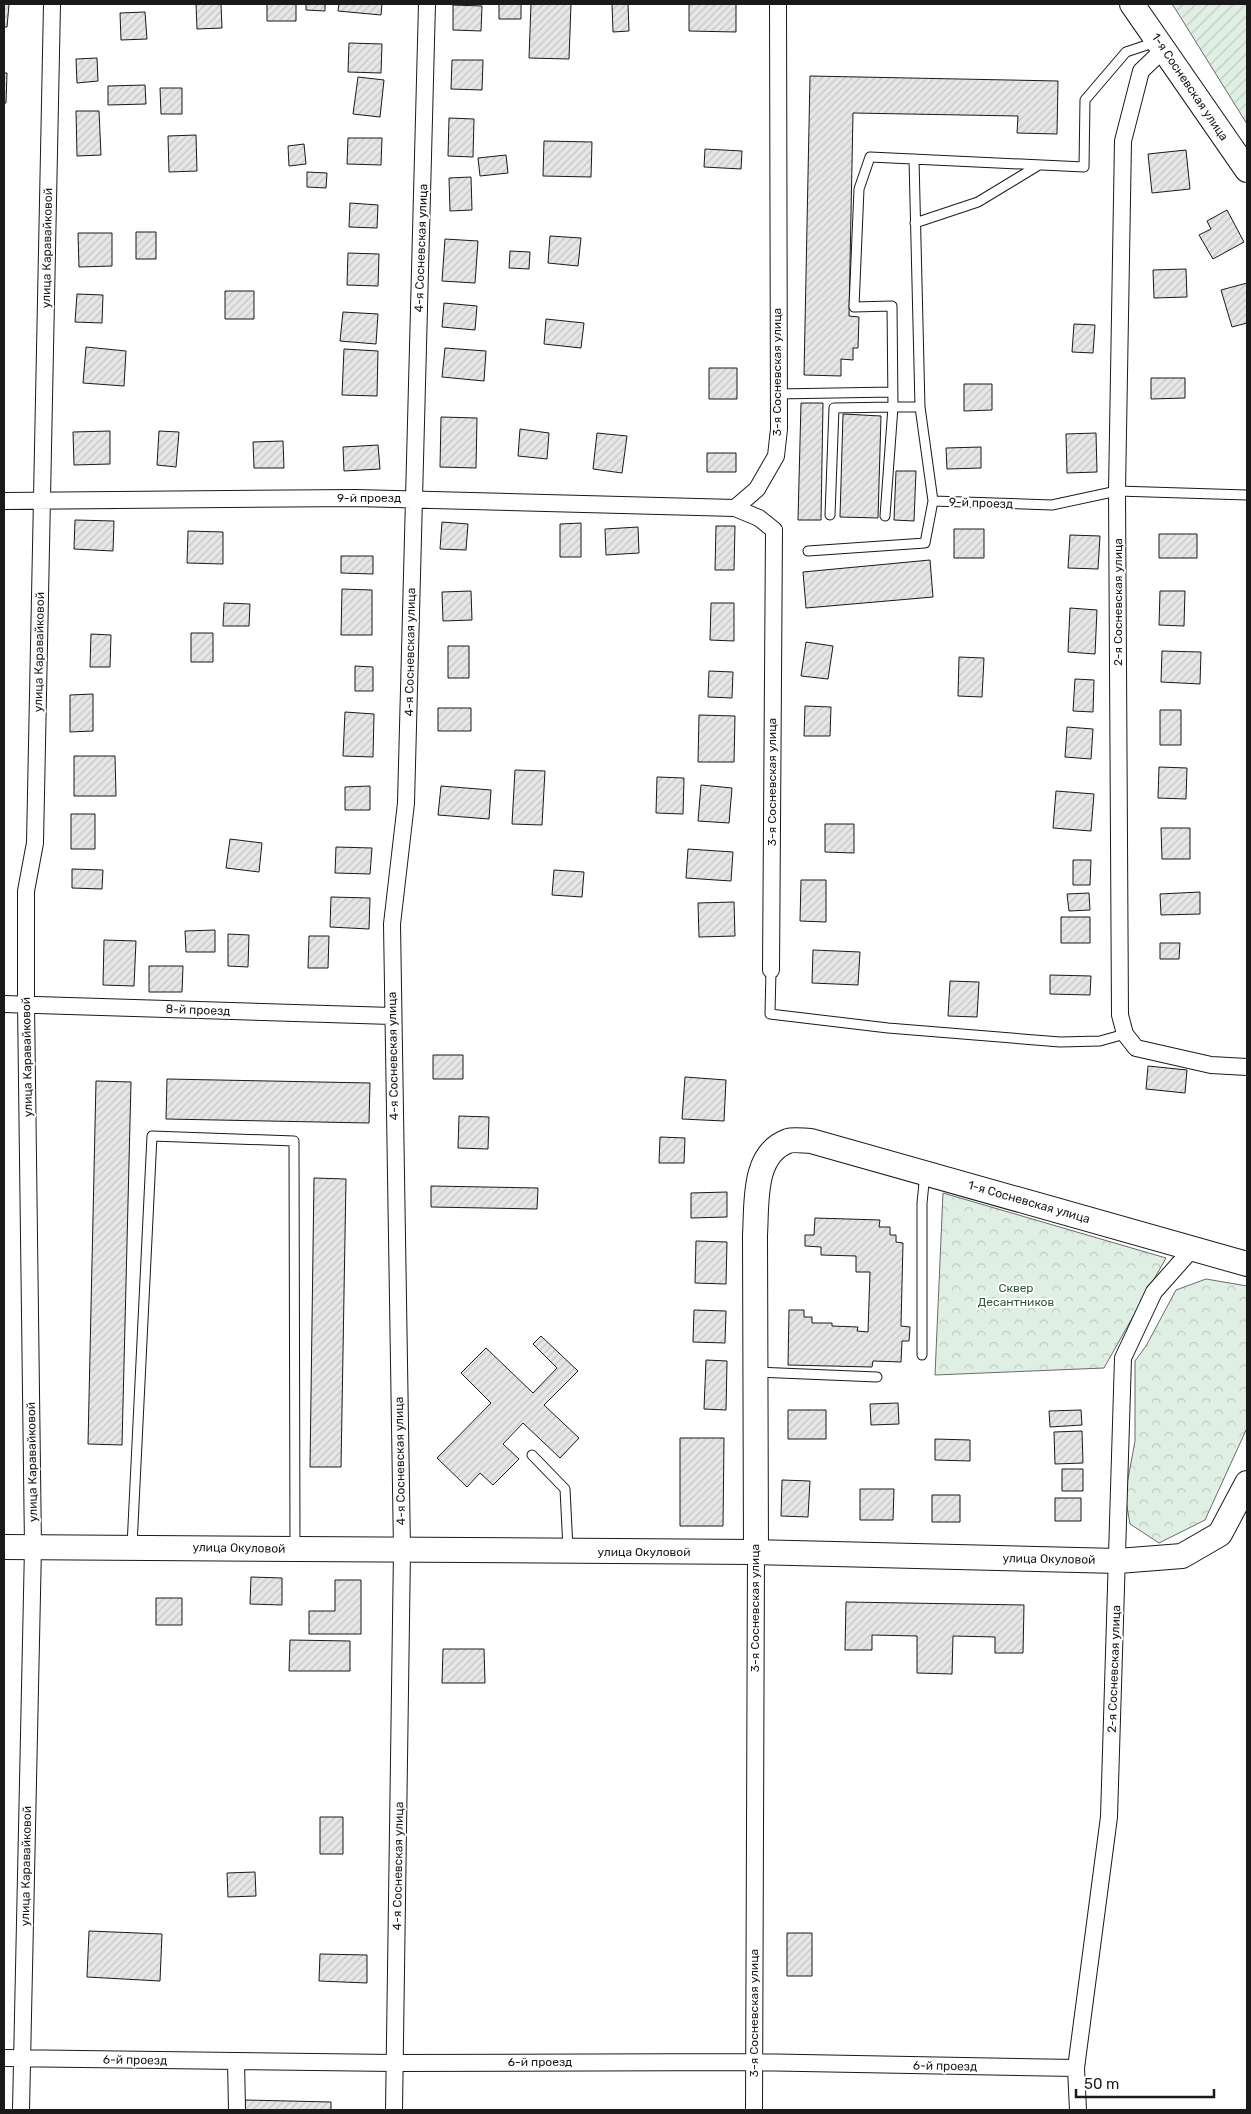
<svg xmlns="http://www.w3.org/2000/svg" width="1251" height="2114" viewBox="0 0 1251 2114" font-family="Rubik,sans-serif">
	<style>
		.forest { fill: url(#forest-crowns); stroke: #6a6a6a }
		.garden { fill: url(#garden-furrows); stroke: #6a6a6a }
		.building { fill: url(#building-hatch); stroke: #1a1a1a }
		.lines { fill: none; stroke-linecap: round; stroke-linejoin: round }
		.lane-casing { stroke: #1a1a1a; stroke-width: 11 }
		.street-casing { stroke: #1a1a1a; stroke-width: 18 }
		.secondary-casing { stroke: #1a1a1a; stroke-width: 26 }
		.lane { stroke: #fff; stroke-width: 9 }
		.street { stroke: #fff; stroke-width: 16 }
		.secondary { stroke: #fff; stroke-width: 24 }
		.labels { text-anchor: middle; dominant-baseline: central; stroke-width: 4; stroke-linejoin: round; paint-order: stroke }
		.street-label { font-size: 12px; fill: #1a1a1a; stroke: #fff }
		.park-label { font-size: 12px; fill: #2b5a34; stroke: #fff }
	</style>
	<defs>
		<pattern id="forest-crowns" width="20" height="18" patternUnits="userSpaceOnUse" patternTransform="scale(1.25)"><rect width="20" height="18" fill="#e0efe3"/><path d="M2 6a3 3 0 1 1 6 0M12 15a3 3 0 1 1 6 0" fill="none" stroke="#c0ccc2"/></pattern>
		<pattern id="garden-furrows" width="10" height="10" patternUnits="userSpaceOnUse" patternTransform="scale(1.25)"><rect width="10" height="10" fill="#e0efe3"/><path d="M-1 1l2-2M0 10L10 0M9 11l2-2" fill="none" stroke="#c0ccc2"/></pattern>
		<pattern id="building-hatch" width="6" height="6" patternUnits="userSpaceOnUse" patternTransform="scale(1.25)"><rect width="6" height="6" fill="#e6e6e6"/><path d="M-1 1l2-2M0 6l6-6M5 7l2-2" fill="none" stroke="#c5c5c5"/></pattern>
	</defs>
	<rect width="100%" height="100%" fill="#fff"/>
	<path class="forest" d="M943,1193l223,65 -62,110 -169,7z
		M1206,1279l41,7v142l-42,92 -46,23 -29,-19 -5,-29 10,-54v-80l11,-15 30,-56z"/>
	<path class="garden" d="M1172,4h75v120l-71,-114z"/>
	<path class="building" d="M4,4h5l-2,23h-3z
		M196,4h25l1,24 -25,1z
		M267,4h29v17h-29z
		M306,4h19v7l-19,-1z
		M339,4h43l-1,11 -43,-4z
		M499,4h22v15h-22z
		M531,4h40l-2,55 -40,-1z
		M612,4h16l1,27 -16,1z
		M689,4h47v28l-47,-1z
		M453,5l29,1 -1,25 -28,-1z
		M145,12l2,27 -26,1 -1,-27z
		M349,43l33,1 -1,29 -33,-1z
		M97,58l1,23 -21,2 -1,-24z
		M452,60h31l-1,30 -31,-1z
		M4,73h3l-1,30h-2z
		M810,76l248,5 -1,53 -40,-1 1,-17 -165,-3 -4,203 10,1 -1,31h-5v12l-12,-1v17l-37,-1z
		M358,77l26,3 -4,37 -27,-3z
		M145,85l1,19 -38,1v-19z
		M160,88h22v26h-21z
		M76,111h23l2,44 -24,1z
		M449,118l25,1 -1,38 -25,-1z
		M196,135l1,36 -28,1 -1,-36z
		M348,138h34l-1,27 -34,-1z
		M544,141l48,1 -1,35 -48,-1z
		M304,144l2,20 -17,2 -1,-20z
		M705,149l37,2 -1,18 -37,-2z
		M1186,150l4,39 -38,4 -4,-39z
		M506,155l2,18 -28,3 -2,-18z
		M307,172l20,1 -1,15 -19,-1z
		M471,177l1,33 -22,1 -1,-33z
		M350,203l28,2 -1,23 -28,-1z
		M1227,210l17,32 -31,17 -14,-24 12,-6 -4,-8z
		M136,232h20v27h-20z
		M78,233h34v33l-33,1z
		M550,236l31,2 -3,28 -30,-3z
		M445,239l33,2 -3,42 -33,-2z
		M510,251l20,1 -1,17 -20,-1z
		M348,253l31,1 -1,32 -31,-1z
		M1186,269l1,28 -33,1 -1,-28z
		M1247,283v40l-15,4 -11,-37z
		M225,291h29v28h-29z
		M77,294l26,1 -1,28 -27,-1z
		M444,303l33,3 -2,24 -33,-3z
		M343,312l35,2 -2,30 -36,-3z
		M546,319l38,4 -3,25 -37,-4z
		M1074,324l21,1 -2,28 -21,-1z
		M86,347l40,4 -2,35 -41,-3z
		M445,348l41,3 -2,30 -42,-4z
		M344,349l34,2 -1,45 -35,-1z
		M709,368h28v31h-28z
		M1151,378h34v20l-34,1z
		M964,384h28v26l-28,1z
		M801,403h22l-2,117h-23z
		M843,414l38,2 -3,102 -38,-1z
		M441,417l36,1 -1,50 -36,-1z
		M520,429l29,4 -2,26 -29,-3z
		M110,431v33l-36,1 -1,-33z
		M159,431l20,1 -3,35 -19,-2z
		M597,433l30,3 -5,37 -29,-4z
		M1096,433l1,39 -30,1 -1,-39z
		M283,441l1,27h-30l-1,-26z
		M378,445l2,24 -36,2 -1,-24z
		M981,447v21l-34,1 -1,-21z
		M707,453h29v19h-29z
		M896,471h20l-2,50 -20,-1z
		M75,520l39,1 -1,30 -39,-2z
		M442,522l26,2 -2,26 -26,-1z
		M581,523v34h-21v-33z
		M716,526h19l-1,44h-19z
		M638,527l1,26 -33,2 -1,-26z
		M954,529h30v29h-30z
		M188,531l35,1v32l-36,-1z
		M1159,534h38v24h-38z
		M1070,535l30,1 -2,33 -30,-1z
		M341,556h32v18l-32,-1z
		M930,560l3,37 -127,11 -3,-36z
		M342,589l30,1v45h-31z
		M471,591l1,29 -29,1 -1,-29z
		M1160,591h25l-1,35 -25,-1z
		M224,603l26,1 -1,22h-26z
		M711,603h23v38l-24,-1z
		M1070,608l27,2 -2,44 -27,-2z
		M191,633h22v29h-22z
		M91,634l20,1 -1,32h-20z
		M806,642l27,4 -5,33 -27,-3z
		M448,646h21v32h-21z
		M1162,651l39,1 -1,32 -39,-2z
		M959,657l25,1 -2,39 -24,-1z
		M355,666l18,1v24h-18z
		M709,671l24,1 -1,26 -24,-1z
		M1075,679l19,1 -1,32 -20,-1z
		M93,694v37l-23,1v-37z
		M805,706l26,1 -1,29h-26z
		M438,708h33v23h-33z
		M1160,710h21v35h-21z
		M345,712l29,2 -1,43 -30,-1z
		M699,715l36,1 -1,46h-36z
		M1067,727l26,2 -2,30 -26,-2z
		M74,756h41l1,40h-42z
		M1159,767l28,1 -1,31 -28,-1z
		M515,770l30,1 -3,54 -30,-1z
		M657,777l27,1 -1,36 -27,-1z
		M701,785l31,3 -3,35 -31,-2z
		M370,786v24h-25v-23z
		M441,786l50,4 -2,29 -51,-4z
		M1056,791l38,3 -3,37 -38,-3z
		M71,814h24v35h-24z
		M825,824h29v29l-29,-1z
		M1161,828h29v31h-28z
		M230,839l32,4 -3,29 -33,-4z
		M336,847l36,1 -2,26 -35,-1z
		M688,849l45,3 -2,29 -45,-3z
		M1073,860h18l-1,25h-17z
		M72,869l31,1 -1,19 -30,-1z
		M554,870l30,2 -2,25 -30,-2z
		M801,880h25v42l-26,-1z
		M1200,892v22l-39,1 -1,-21z
		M1089,893l1,17 -21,1 -2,-17z
		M331,897l39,1 -1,31 -39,-2z
		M734,902l1,34 -36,1 -1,-34z
		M1061,917h29v26h-29z
		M215,930v22h-29l-1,-21z
		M228,934l21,1 -1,32 -20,-1z
		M309,936h20l-1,32h-20z
		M104,940l32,1 -2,45 -31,-1z
		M1160,943h20l-1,16h-19z
		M813,950l47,2 -2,33 -46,-2z
		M149,966h34l-1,26h-33z
		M1050,975l41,1 -1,19 -40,-1z
		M950,981l29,1 -2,35 -29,-1z
		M433,1055h30v24h-30z
		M1148,1066l39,4 -2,23 -39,-4z
		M685,1077l41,3 -2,41 -42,-2z
		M167,1079l203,4 -1,40 -203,-4z
		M96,1081l35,1 -9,363 -34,-1z
		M459,1116l30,1 -1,32 -30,-1z
		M660,1137l25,1 -1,25h-25z
		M314,1178l32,1 -5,288h-31z
		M431,1186l107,2 -1,21 -106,-2z
		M727,1192v25l-36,1v-25z
		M815,1218l65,2 -1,7h11v8h6v7l7,1 -2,83 9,1 -1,14h-7l-1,21 -28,-1 -1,6 -84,-2 1,-55h15v7h8v6h20v3l26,1 -1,4 11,1 2,-60h-14v-16l-35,-1v-8l-16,-1v-11h9z
		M696,1241l31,1 -1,42 -31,-1z
		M694,1310l32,1 -1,32 -32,-1z
		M541,1336l37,35 -34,34 35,33 -19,20 -37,-35 -20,21 16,15 -26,26 -13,-12 -13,14 -30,-29 54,-55 -30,-30 25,-25 47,45 24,-25 -24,-24z
		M706,1360l21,1 -1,49 -22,-1z
		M898,1403l1,21 -28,1 -1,-21z
		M788,1410h38v29h-38z
		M1081,1410l1,15 -32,2 -1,-16z
		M1082,1431l1,32 -28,1 -1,-32z
		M680,1438h44l-1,88h-43z
		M935,1439l35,1v21l-35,-1z
		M1062,1469h21v22h-21z
		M782,1480l28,1 -2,36 -27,-1z
		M860,1489h34l-1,31h-33z
		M932,1495h28v27h-28z
		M1055,1498h26v23h-26z
		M251,1577l31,1v27l-32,-1z
		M335,1580h26v54h-52v-23h26z
		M156,1598h26v27h-26z
		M846,1602l178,3 -1,48h-28v-16l-42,-1 -1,38 -35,-1v-37l-45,-1v15h-27z
		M290,1640l60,1v30h-61z
		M443,1649h41l1,34h-43z
		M320,1817h23v37h-23z
		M255,1872l1,24 -28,1 -1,-24z
		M89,1931l73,3 -2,47 -73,-4z
		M787,1933h25v43h-25z
		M320,1954l47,1v28l-48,-2z
		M245,2100l86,2v8h-86z"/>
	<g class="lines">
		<defs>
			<path id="lane" d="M915,223l63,-21 61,-37
				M777,394l116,-2
				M933,501l119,4 65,-14 130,4
				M830,515l4,-107 59,-1 -1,-101 -38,1 5,-118 11,-32 214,10 1,-67 41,-48 30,-10
				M885,516l8,-109h27
				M808,551l117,-8 8,-42 -13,-94 -6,-248
				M771,970l-1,44 118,14 172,14 40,-1 25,-7
				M922,1355v-152l3,-30
				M758,1372l119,5
				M532,1455l33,34 3,60
				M132,1546l20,-410 142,5 1,407"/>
			<path id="street" d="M1164,49l-23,22 -18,70 -6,350 3,524 5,19 11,14 75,17 36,2
				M4,501l352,-3 379,10
				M771,970l3,-440 -15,-12 -24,-10 22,-19 19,-33 3,-27 -1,-425
				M4,1004l388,12
				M4,2058l390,5 359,-1 323,6
				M236,2061l1,49
				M21,2110l12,-563 -7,-544v-112l9,-48 17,-839
				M394,2110l8,-560 -10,-626 14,-121 21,-799
				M754,2110l2,-558
				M1078,2110l-2,-42 33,-251 14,-459 31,-66 39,-44"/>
			<path id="secondary" d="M1132,4l115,166
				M4,1547l752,5 362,9 64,-5 38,-22 27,-51
				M756,1552l-1,-317c2,-31 -3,-81 33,-94 6,-2 16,0 23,0l436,123"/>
		</defs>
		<use href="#lane" class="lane-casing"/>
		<use href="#street" class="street-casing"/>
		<use href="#secondary" class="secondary-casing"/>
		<use href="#lane" class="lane"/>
		<use href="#street" class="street"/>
		<use href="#secondary" class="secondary"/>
	</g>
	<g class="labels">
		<g class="street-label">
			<text transform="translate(1190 87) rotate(56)">1-я Сосневская улица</text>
			<text transform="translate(47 248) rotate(-89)">улица Каравайковой</text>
			<text transform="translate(421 248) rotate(-88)">4-я Сосневская улица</text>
			<text transform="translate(777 372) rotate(-90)">3-я Сосневская улица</text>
			<text x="369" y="498">9-й проезд</text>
			<text transform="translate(981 503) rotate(2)">9-й проезд</text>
			<text transform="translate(1118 602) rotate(-90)">2-я Сосневская улица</text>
			<text transform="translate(39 652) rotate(-89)">улица Каравайковой</text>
			<text transform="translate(410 652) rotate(-89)">4-я Сосневская улица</text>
			<text transform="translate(772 782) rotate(-90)">3-я Сосневская улица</text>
			<text transform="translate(198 1010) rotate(2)">8-й проезд</text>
			<text transform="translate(393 1056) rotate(-91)">4-я Сосневская улица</text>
			<text transform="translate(27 1057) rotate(-91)">улица Каравайковой</text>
			<text transform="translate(1029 1202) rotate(16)">1-я Сосневская улица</text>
			<text transform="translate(400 1461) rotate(-91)">4-я Сосневская улица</text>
			<text transform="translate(32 1462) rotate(-91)">улица Каравайковой</text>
			<text transform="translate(239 1548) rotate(1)">улица Окуловой</text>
			<text x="644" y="1552">улица Окуловой</text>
			<text transform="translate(1049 1559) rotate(1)">улица Окуловой</text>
			<text transform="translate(755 1608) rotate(-90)">3-я Сосневская улица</text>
			<text transform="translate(1114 1669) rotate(-88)">2-я Сосневская улица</text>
			<text transform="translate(26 1866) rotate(-89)">улица Каравайковой</text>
			<text transform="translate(398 1866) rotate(-89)">4-я Сосневская улица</text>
			<text transform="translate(754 2013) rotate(-90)">3-я Сосневская улица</text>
			<text transform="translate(135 2060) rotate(1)">6-й проезд</text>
			<text x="540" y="2062">6-й проезд</text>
			<text transform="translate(945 2066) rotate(1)">6-й проезд</text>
		</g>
		<g class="park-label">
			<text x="1016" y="1288">Сквер<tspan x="1016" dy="14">Десантников</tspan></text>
		</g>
	</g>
	<rect width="1251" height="2114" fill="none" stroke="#1a1a1a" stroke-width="10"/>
	<path d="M1076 2089v8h138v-8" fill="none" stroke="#1a1a1a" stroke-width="2.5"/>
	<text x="1084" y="2089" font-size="15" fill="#1a1a1a" stroke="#ffffff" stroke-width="4" paint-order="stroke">50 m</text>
</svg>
